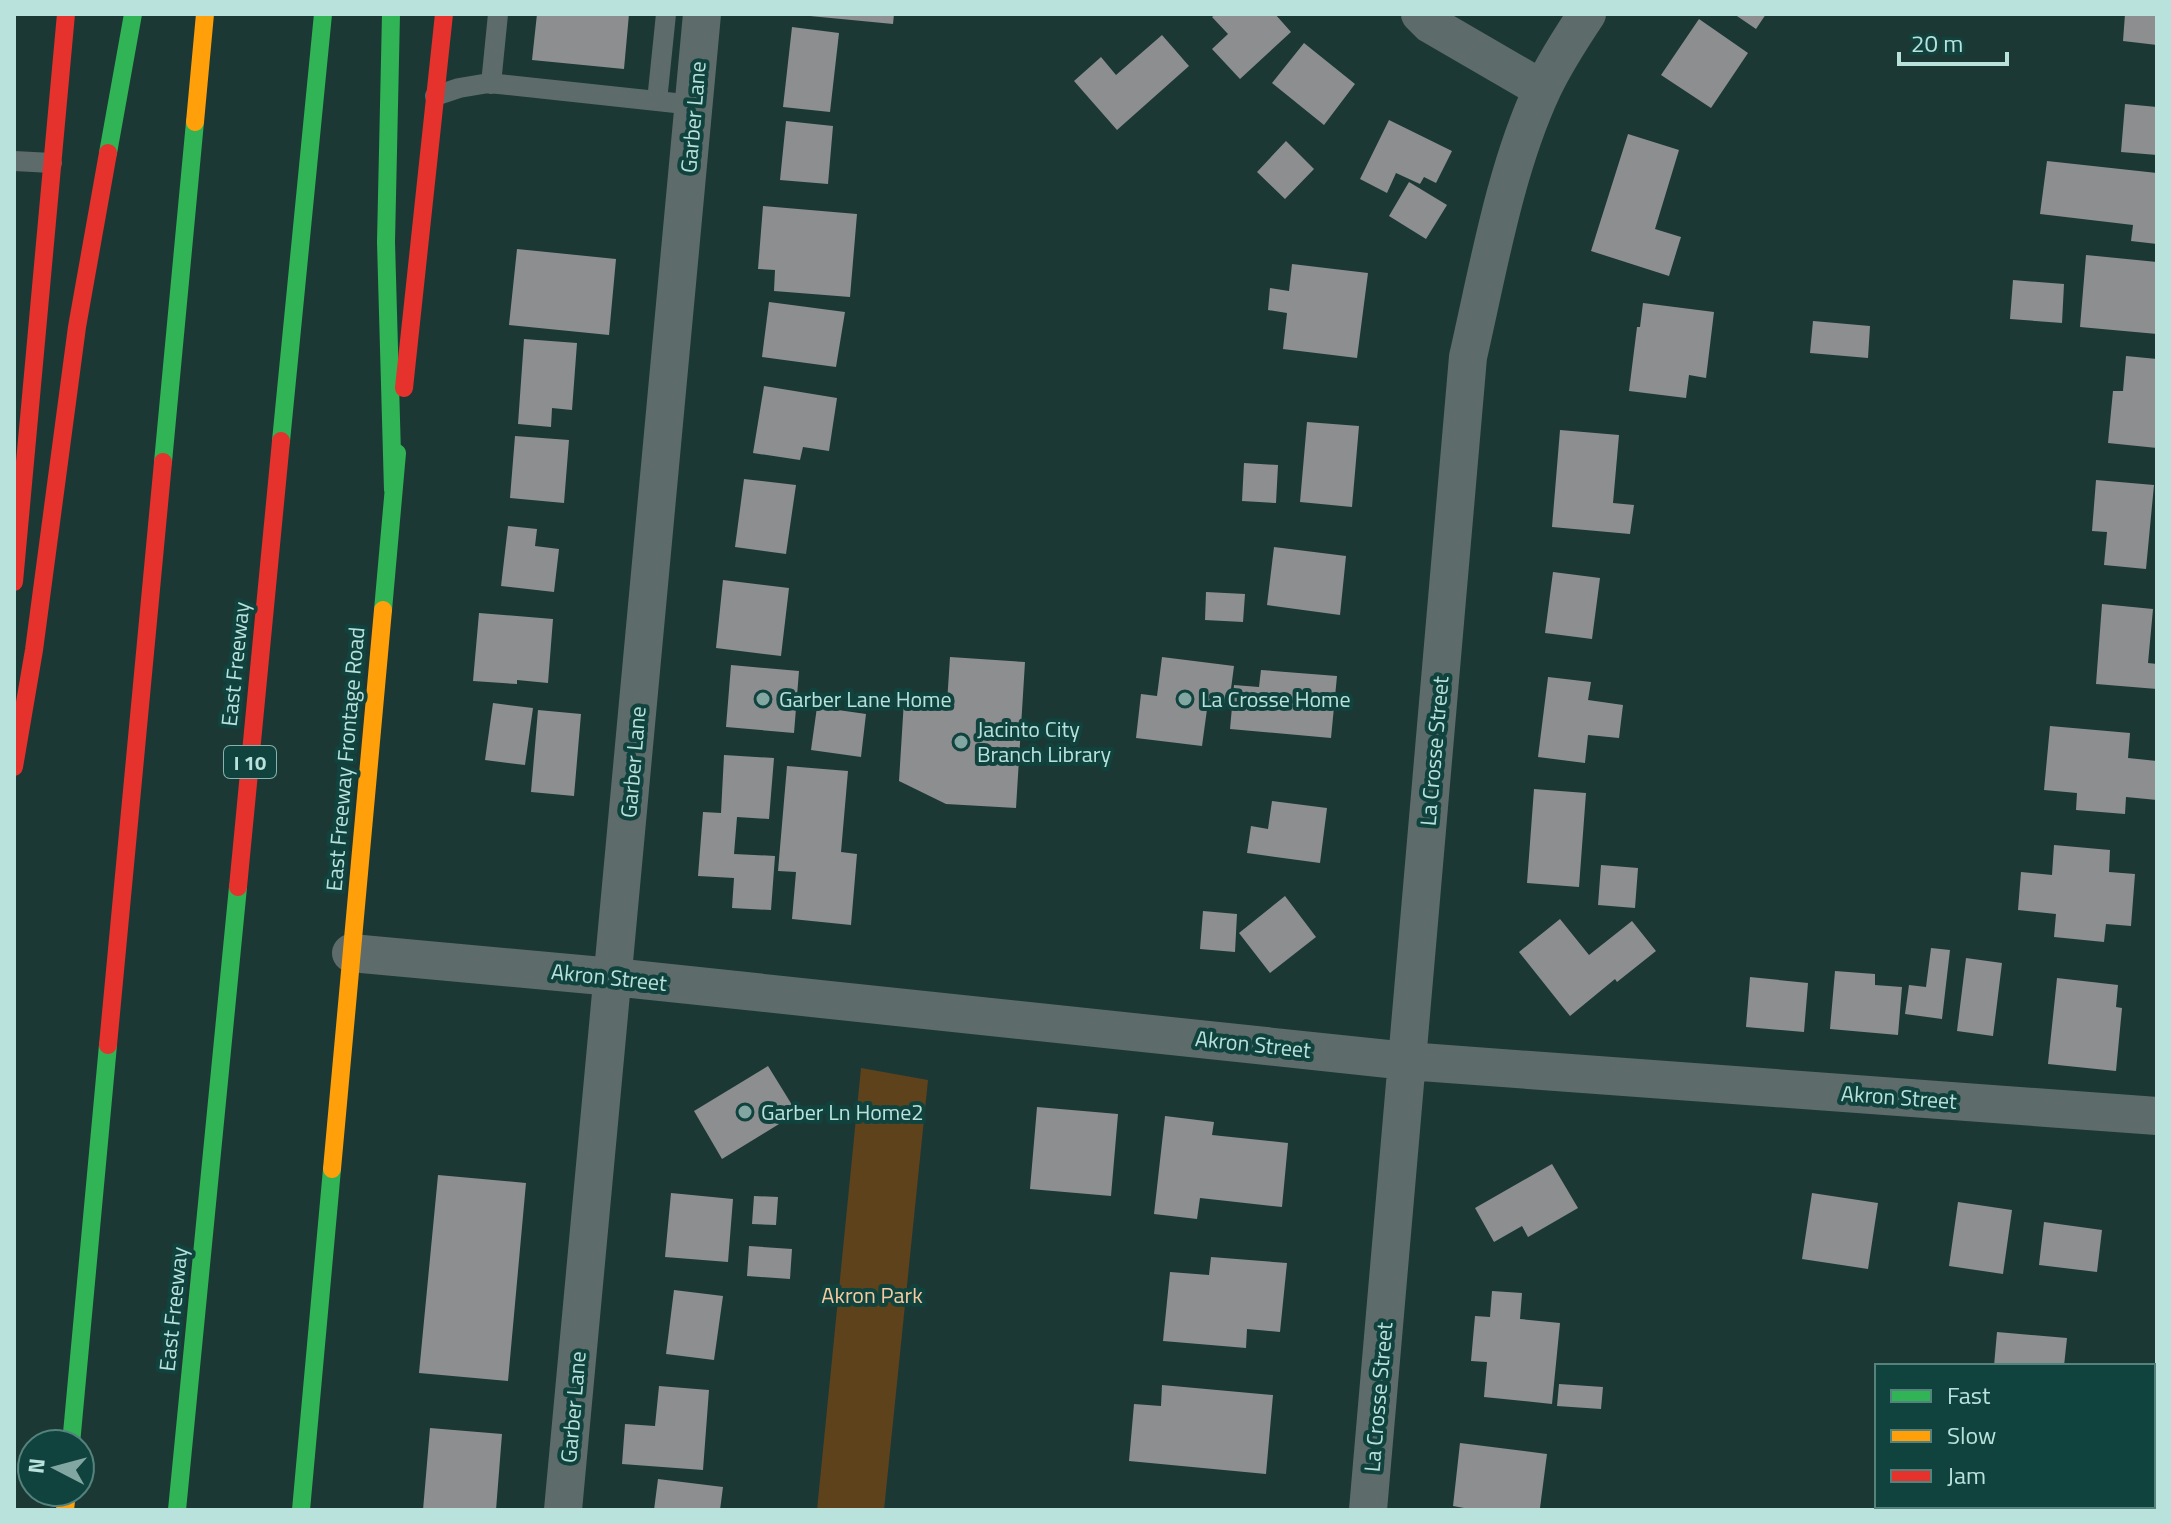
<svg xmlns="http://www.w3.org/2000/svg" width="2171" height="1524" viewBox="0 0 2171 1524" font-family="'Titillium Web',sans-serif">
	<style>
		.green { fill: #5e421c }
		.building { fill: #8d8e8f }
		.lines { fill: none; stroke-linecap: round; stroke-linejoin: round }
		.lane { stroke: #5d6c6b; stroke-width: 20 }
		.street { stroke: #5d6c6b; stroke-width: 38 }
		.fast { stroke: #30b455; stroke-width: 18 }
		.slow { stroke: #ff9f0a; stroke-width: 18 }
		.jam { stroke: #e5322d; stroke-width: 18 }
		.poi-dot { fill: #82a6a2; stroke: #11433e; stroke-width: 3 }
		.labels { text-anchor: middle; dominant-baseline: central; stroke-width: 8; stroke-linejoin: round; paint-order: stroke }
		.shield { fill: #11433e; stroke: #87b2ad; stroke-width: 2 }
		.shield-label { font-size: 20px; font-weight: bold; fill: #b9e2dd }
		.street-label { font-size: 22px; fill: #b9e2dd; stroke: #11433e }
		.poi-label { font-size: 22px; fill: #b9e2dd; stroke: #11433e; text-anchor: start }
		.park-label { font-size: 22px; fill: #f6cba1; stroke: #11433e }
	</style>
	<rect width="100%" height="100%" fill="#1c3835"/>
	<path class="green" d="M861,1068l67,12 -44,430h-67z"/>
	<path class="building" d="M537,14h92l-5,55 -92,-9z
		M810,14h84l-1,10 -83,-8z
		M1216,14h59l16,18 -51,47 -28,-30 16,-15 -16,-17z
		M1734,14h32l-10,15z
		M2125,14h32v31l-34,-4z
		M1699,19l49,34 -37,55 -50,-33z
		M792,27l47,6 -9,79 -47,-5z
		M1162,35l27,31 -72,64 -43,-49 27,-24 15,18z
		M1304,43l51,41 -31,41 -52,-42z
		M2125,104l32,3v48l-36,-3z
		M1389,120l63,31 -16,32 -12,-6 -4,7 -24,-11 -9,20 -27,-14z
		M786,121l47,5 -5,58 -48,-4z
		M1628,134l51,16 -24,79 26,8 -12,39 -78,-25z
		M1286,141l28,28 -29,30 -28,-27z
		M2047,161l110,12v71l-26,-3 2,-16 -93,-11z
		M1409,182l38,23 -21,34 -37,-23z
		M763,206l94,8 -7,83 -76,-6 1,-21 -17,-1z
		M517,249l99,10 -7,76 -100,-10z
		M2086,255l71,7v72l-77,-7z
		M1292,264l76,9 -11,85 -74,-9 4,-36 -19,-3 2,-22 19,3z
		M2013,280l51,4 -2,39 -52,-4z
		M769,302l76,10 -9,55 -74,-10z
		M1643,303l71,9 -8,66 -17,-3 -3,23 -57,-7 8,-64h3z
		M1813,321l57,5 -2,32 -58,-5z
		M524,339l53,4 -5,67 -20,-2 -1,19 -33,-3z
		M2126,356l31,3v89l-49,-5 5,-52h10z
		M764,386l73,12 -8,53 -26,-4 -3,13 -47,-7z
		M1307,422l52,4 -7,81 -52,-5z
		M1560,430l59,5 -6,68 21,2 -4,29 -78,-7z
		M515,436l54,4 -5,63 -54,-5z
		M1244,463l34,2 -2,38 -34,-2z
		M744,479l52,6 -10,69 -51,-7z
		M2096,480l58,5 -8,84 -42,-4 3,-33 -15,-1z
		M508,526l29,3 -2,17 24,3 -5,43 -53,-6z
		M1274,547l72,9 -6,59 -73,-10z
		M1553,572l47,6 -8,61 -47,-6z
		M723,580l66,8 -8,68 -65,-8z
		M1206,592l39,2 -2,28 -38,-2z
		M2102,604l51,5 -5,54 9,1v25l-61,-5z
		M479,613l74,6 -5,64 -31,-3v4l-44,-3z
		M950,657l75,5 -9,146 -70,-4 -47,-23 5,-81 43,3z
		M1162,657l72,9 -5,38 -21,-2 -6,44 -66,-8 5,-44 16,2z
		M731,665l68,6 -5,62 -68,-6z
		M1261,670l76,6 -6,62 -101,-9 4,-44 25,2z
		M1548,677l43,5 -3,18 35,5 -4,33 -31,-3 -3,28 -47,-6z
		M493,703l40,5 -8,57 -40,-5z
		M817,707l49,7 -5,43 -50,-7z
		M538,710l43,4 -7,82 -43,-4z
		M2050,726l80,7 -2,25 29,3v39l-31,-3 -1,17 -49,-4 1,-17 -33,-3z
		M724,755l50,3 -5,61 -32,-2 -3,37 41,2 -4,54 -39,-2 2,-30 -36,-2 5,-64 18,1z
		M787,766l61,5 -7,81 16,2 -6,71 -59,-6 4,-47 -18,-1z
		M1534,789l52,4 -7,94 -52,-4z
		M1272,801l55,7 -7,55 -73,-10 4,-27 17,3z
		M2054,845l56,5 -1,22 26,2 -4,52 -25,-2 -2,18 -50,-5 2,-23 -38,-4 3,-38 31,3z
		M1601,865l37,3 -3,40 -37,-3z
		M1285,896l31,41 -46,36 -31,-40z
		M1203,911l34,3 -2,38 -35,-3z
		M1560,919l29,36 43,-34 24,30 -39,31 -2,-3 -45,37 -51,-64z
		M1931,948l19,2 -8,69 -37,-5 4,-29 17,2z
		M1966,958l36,5 -9,73 -36,-5z
		M1835,971l40,3v11l27,2 -4,48 -68,-6z
		M1750,977l58,6 -4,49 -58,-5z
		M2057,978l61,7 -2,22 6,1 -6,63 -68,-7z
		M768,1066l29,47 -75,46 -28,-48z
		M1037,1107l81,7 -7,82 -81,-7z
		M1165,1116l49,6 -2,13 76,8 -6,64 -82,-9 -3,21 -43,-5z
		M1552,1164l26,44 -50,29 -6,-11 -28,16 -19,-34z
		M438,1175l88,8 -18,198 -89,-8z
		M671,1193l62,6 -5,63 -63,-5z
		M1812,1193l66,10 -10,66 -66,-10z
		M754,1196l24,1 -2,28 -24,-1z
		M1958,1202l54,8 -9,64 -54,-8z
		M2044,1222l58,8 -5,42 -58,-7z
		M749,1246l43,3 -2,30 -43,-3z
		M1211,1257l76,6 -7,69 -33,-3 -1,19 -83,-7 7,-69 39,3z
		M674,1290l49,6 -9,64 -48,-6z
		M1492,1291l30,2 -2,26 40,4 -8,81 -68,-7 3,-35 -16,-1 4,-45 15,1z
		M1997,1332l70,6 -3,28h-70z
		M1559,1384l44,3 -2,22 -44,-3z
		M1162,1385l111,10 -7,79 -137,-13 5,-57 27,2z
		M659,1386l50,4 -6,80 -81,-6 3,-40 30,2z
		M430,1428l72,6 -6,76h-73z
		M1460,1443l87,11 -7,54 -65,2 -22,-4z
		M658,1479l65,8 -3,23h-66z
		M1999,1506h67l-1,4h-66z"/>
	<g class="lines">
		<path class="lane" d="M491,84l7,-70
			M435,96l24,-8 30,-5 205,22
			M657,101l9,-87
			M14,161l38,2"/>
		<path class="street" d="M1420,14l10,10 112,65
			M351,953l262,24 794,84 750,55
			M563,1510l139,-1496
			M1368,1510l100,-1153c20,-87 37,-188 75,-269 12,-25 28,-50 44,-74"/>
		<path class="fast" d="M391,14l-5,228 7,248
			M108,153l25,-139
			M281,441l42,-427
			M163,462l32,-340
			M383,610l14,-157
			M71,1444l37,-399
			M177,1510l61,-623
			M301,1510l31,-341"/>
		<path class="slow" d="M195,122l10,-108
			M332,1169l51,-559
			M65,1510l2,-18"/>
		<path class="jam" d="M404,388l40,-374
			M14,582l52,-568
			M14,767l20,-117 43,-323 31,-174
			M238,887l43,-446
			M108,1045l55,-583"/>
	</g>
	<g class="poi-dot">
		<circle cx="763" cy="699" r="8"/>
		<circle cx="1185" cy="699" r="8"/>
		<circle cx="961" cy="742" r="8"/>
		<circle cx="745" cy="1112" r="8"/>
	</g>
	<g class="labels">
		<rect class="shield" x="224" y="746" width="52" height="32" rx="6"/>
		<g class="shield-label">
			<text x="250" y="762">I 10</text>
		</g>
		<g class="street-label">
			<text transform="translate(693 117) rotate(-85)">Garber Lane</text>
			<text transform="translate(235 664) rotate(-84)">East Freeway</text>
			<text transform="translate(1434 751) rotate(-85)">La Crosse Street</text>
			<text transform="translate(345 759) rotate(-85)">East Freeway Frontage Road</text>
			<text transform="translate(633 762) rotate(-85)">Garber Lane</text>
			<text transform="translate(609 977) rotate(6)">Akron Street</text>
			<text transform="translate(1253 1044) rotate(6)">Akron Street</text>
			<text transform="translate(1899 1097) rotate(4)">Akron Street</text>
			<text transform="translate(173 1309) rotate(-84)">East Freeway</text>
			<text transform="translate(1378 1397) rotate(-85)">La Crosse Street</text>
			<text transform="translate(573 1407) rotate(-85)">Garber Lane</text>
		</g>
		<g class="poi-label">
			<text x="779" y="699">Garber Lane Home</text>
			<text x="1201" y="699">La Crosse Home</text>
			<text x="977" y="729">Jacinto City<tspan x="977" dy="25">Branch Library</tspan></text>
			<text x="761" y="1112">Garber Ln Home2</text>
		</g>
		<g class="park-label">
			<text x="872" y="1295">Akron Park</text>
		</g>
	</g>
	<rect width="2171" height="1524" fill="none" stroke="#b9e2dd" stroke-width="32"/>
	<rect x="1875" y="1364" width="280" height="144" fill="#11433e" stroke="#54837e" stroke-width="2"/>
	<rect x="1891" y="1390" width="40" height="12" fill="#30b455" stroke="#54837e" stroke-width="2"/>
	<text x="1947" y="1404" font-size="24" fill="#b9e2dd">Fast</text>
	<rect x="1891" y="1430" width="40" height="12" fill="#ff9f0a" stroke="#54837e" stroke-width="2"/>
	<text x="1947" y="1444" font-size="24" fill="#b9e2dd">Slow</text>
	<rect x="1891" y="1470" width="40" height="12" fill="#e5322d" stroke="#54837e" stroke-width="2"/>
	<text x="1947" y="1484" font-size="24" fill="#b9e2dd">Jam</text>
	<g transform="translate(56 1468) rotate(276)"><circle r="38" fill="#11433e" stroke="#54837e" stroke-width="2"/>
	<path d="M0-6L14 30L0 20L-14 30Z" fill="#82a6a2"/>
	<text y="-12" font-size="22" font-weight="bold" text-anchor="middle" fill="#b9e2dd">N</text>
	</g>
	<path d="M1899 52v12h108v-12" fill="none" stroke="#b9e2dd" stroke-width="4"/>
	<text x="1911" y="52" font-size="24" fill="#b9e2dd" stroke="#11433e" stroke-width="6" paint-order="stroke">20 m</text>
</svg>
